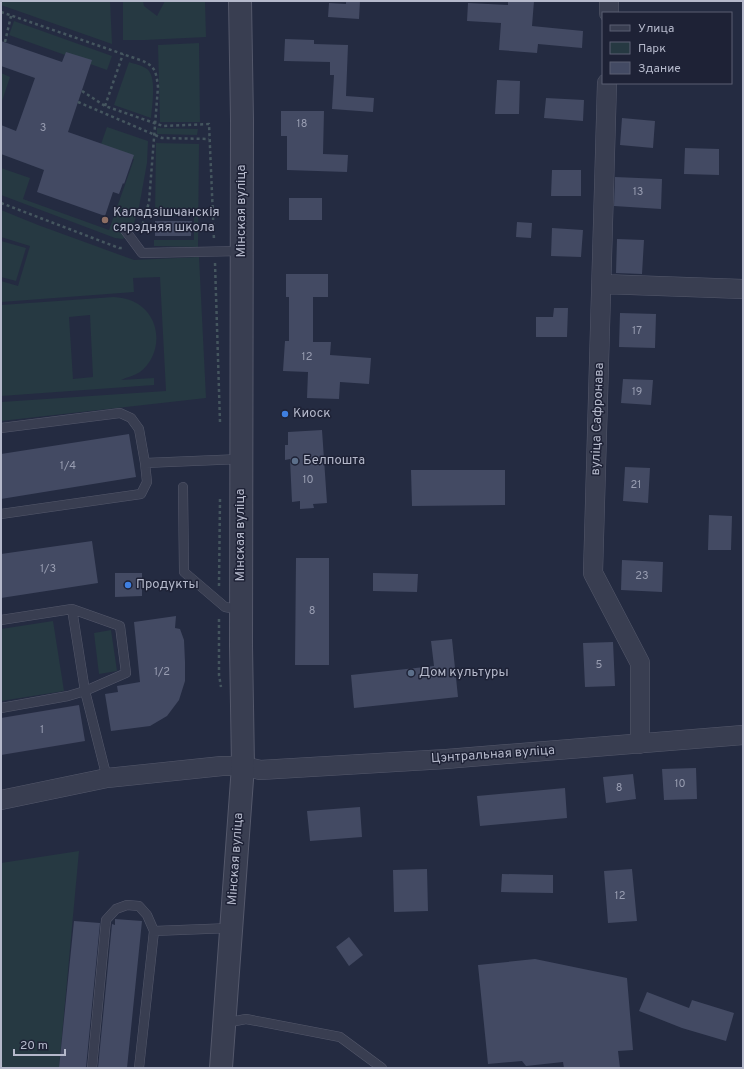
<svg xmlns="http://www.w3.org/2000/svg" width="744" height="1069" viewBox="0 0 744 1069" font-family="Overpass,sans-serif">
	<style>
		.green { fill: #263942; fill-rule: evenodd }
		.building { fill: #434a63 }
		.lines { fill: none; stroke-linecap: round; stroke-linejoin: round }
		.service-casing { stroke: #54586b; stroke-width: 10 }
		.minor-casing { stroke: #54586b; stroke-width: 20 }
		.tertiary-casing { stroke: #54586b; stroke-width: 24 }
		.path { stroke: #45565f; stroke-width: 2.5; stroke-dasharray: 3 3; stroke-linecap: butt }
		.service { stroke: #393e51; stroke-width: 9 }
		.minor { stroke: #393e51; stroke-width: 19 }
		.tertiary { stroke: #393e51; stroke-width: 22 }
		.education-dot { fill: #8d6e63; stroke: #1e2236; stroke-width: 1.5 }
		.shop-dot { fill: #3f7fe0; stroke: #1e2236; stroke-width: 1.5 }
		.service-dot { fill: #5c6f8a; stroke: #1e2236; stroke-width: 1.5 }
		.labels { text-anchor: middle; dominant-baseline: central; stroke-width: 3; stroke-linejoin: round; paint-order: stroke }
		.number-label { font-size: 11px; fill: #989db1 }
		.street-label { font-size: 13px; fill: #b5b9cb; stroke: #1e2236 }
		.poi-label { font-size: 13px; fill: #b5b9cb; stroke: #1e2236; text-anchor: start }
	</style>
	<rect width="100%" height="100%" fill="#242b41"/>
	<path class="green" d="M1,1h109l2,43 -111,-39z
		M123,1h20l1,5 13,10 8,-15h40l1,36 -61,3h-22z
		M14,21l98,35 -5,14 -98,-35z
		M199,43l1,79h-40l-2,-77z
		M129,62c5,2 13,3 18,7 10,7 5,37 4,49l-37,-13z
		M1,73l9,4 -9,27z
		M107,127l41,14 -1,22 -8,44 -6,19 -10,13 -8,-1 -114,-43v-27l29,10 -7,21 86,31 25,-71 -34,-12z
		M157,128l41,1 -1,6 -40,-1z
		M156,143l43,1 -1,103 -44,-1v-6h40v-24h-39z
		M1,210l37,15 96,35 65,-3 7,141 -205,23v-19l165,-11 -6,-114 -27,1 1,14 -133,10v-21l17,5 12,-40 -29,-9z
		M1,241l25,7 -10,33 -15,-4z
		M114,297c11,1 20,3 28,10 20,16 19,49 -2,65 -6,4 -13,5 -19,8l33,-2v7l-153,11v-91zM90,315l3,62 -20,2 -4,-62z
		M53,621l11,70 -63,10v-72z
		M111,630l6,41 -18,3 -5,-41z
		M79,851l-20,217h-58v-205z"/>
	<path class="building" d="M346,1h14l-1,18 -31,-2 1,-14 17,1z
		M508,1h26l-2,25 51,5 -1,17 -44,-4 -1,9 -38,-3 2,-27 -34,-2 1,-18 40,2z
		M285,39l29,1v4l34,1 -2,51 28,2 -1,14 -41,-3 2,-34h-4v-13l-46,-1z
		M1,41l61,21 4,-10 26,8 -24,72 66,23 -10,29 -1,-1 -4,11 -6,-2 -8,24 -68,-24 7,-22 -43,-16v-29l15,6 19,-53 -34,-12z
		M497,80l23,1 -1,33h-24z
		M546,98l38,2 -1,21 -39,-3z
		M281,111h43l-1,43 25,1 -1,17 -60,-2v-34h-6z
		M622,118l33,3 -2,27 -33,-3z
		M685,148l34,1v26l-35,-1z
		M552,170h29v26h-30z
		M615,177l47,2 -1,30 -47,-3z
		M289,198h33v22h-33z
		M155,221h37l-1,15h-36z
		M517,222l15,1 -1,15 -15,-1z
		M552,228l31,2 -2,27 -30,-1z
		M617,239l27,1 -2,34 -26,-1z
		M286,274h42v23h-15v45h18l-1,13 41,3 -2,26 -29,-2 -1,17 -32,-1 1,-26 -25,-1 2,-30h4v-44h-3z
		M554,308h14l-1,29h-31v-20h17z
		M620,313l36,1 -1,34 -36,-1z
		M623,379l30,1 -2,25 -30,-2z
		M322,430l5,73 -14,1 1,4 -14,1v-8l-8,1 -2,-43 -5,1v-15h3v-13z
		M129,434l7,43 -135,22v-45z
		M625,467l25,1 -2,35 -25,-2z
		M411,470h94v35l-93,1z
		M709,515l23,1 -1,34h-23z
		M92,541l6,42 -97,15v-44z
		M296,558h33v107h-34z
		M622,560l41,2 -1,30 -41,-2z
		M115,573h27v23l-27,1z
		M373,573l45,1 -1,18 -44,-1z
		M176,616l-1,12 5,1 4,11 1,22v19l-6,19 -12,16 -17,10 -39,5 -6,-37 13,-2 -1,-6 23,-4 -6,-60z
		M452,639l6,58 -104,11 -3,-33 83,-9 -3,-25z
		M613,642l2,44 -30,1 -2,-44z
		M79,705l6,36 -84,14v-37z
		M696,768l1,31 -33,1 -2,-31z
		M633,774l3,25 -30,4 -3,-26z
		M565,788l2,30 -87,8 -3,-30z
		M360,807l2,30 -52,4 -3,-30z
		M427,869l1,42 -34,1 -1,-42z
		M632,869l5,52 -29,2 -4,-52z
		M502,874l51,1v18l-52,-1z
		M115,919l27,2 -15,147h-29l14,-144 3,1z
		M74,921l26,2 -14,145h-27z
		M349,937l14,18 -14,11 -13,-19z
		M535,959l92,19 6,72 -15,1 2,17h-56l-1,-6 -37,4 -4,-5 -34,3 -10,-99z
		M647,992l42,16 3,-8 42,13 -8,28 -44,-13 -43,-17z"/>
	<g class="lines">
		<defs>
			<path id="service" d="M125,230l17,23 99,-2
				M1,428l119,-15 11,5 8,11 6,34
				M183,487l1,85 41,35 17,3
				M1,514l140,-20 6,-12 -2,-19 96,-4
				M1,620l71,-11 48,17 6,47 -41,18 22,87
				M1,708l67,-12 17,-5 -13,-82
				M225,1023l21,-4 94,18 42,31
				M92,1068l14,-148 10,-11 11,-4 12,1 8,9 7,16
				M139,1068l15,-137 77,-3"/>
			<path id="minor" d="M609,13v-12
				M607,83l-14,490 47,90v81
				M602,284l141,5
				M1,800l106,-22 115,-12h21l17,4 186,-11 297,-24"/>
			<path id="tertiary" d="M221,1068l22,-302 -2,-120 1,-526 -2,-119"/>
		</defs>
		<use href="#service" class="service-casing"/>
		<use href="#minor" class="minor-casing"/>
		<use href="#tertiary" class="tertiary-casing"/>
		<path class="path" d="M1,12l139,48c16,6 16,12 18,27l-9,115 -8,28
			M5,42l6,-26
			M82,91l23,15 58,20 46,-2 5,116
			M78,102l84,36 47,1
			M105,106l18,-52
			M1,203l118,45h4
			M215,263l5,159
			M219,586l1,-87
			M219,619v56l2,12"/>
		<use href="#service" class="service"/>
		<use href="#minor" class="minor"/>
		<use href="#tertiary" class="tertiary"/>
	</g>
	<circle class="education-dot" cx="105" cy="220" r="4"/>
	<g class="shop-dot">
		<circle cx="285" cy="414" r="4"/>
		<circle cx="128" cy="585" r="4"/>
	</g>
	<g class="service-dot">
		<circle cx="295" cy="461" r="4"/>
		<circle cx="411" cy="673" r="4"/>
	</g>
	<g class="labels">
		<g class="number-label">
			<text x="302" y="124">18</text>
			<text x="43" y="128">3</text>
			<text x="638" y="192">13</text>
			<text x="637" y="331">17</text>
			<text x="307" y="357">12</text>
			<text x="637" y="392">19</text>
			<text x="68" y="466">1/4</text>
			<text x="308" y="480">10</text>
			<text x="636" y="485">21</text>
			<text x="48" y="569">1/3</text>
			<text x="642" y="576">23</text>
			<text x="312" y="611">8</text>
			<text x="599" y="665">5</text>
			<text x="162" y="672">1/2</text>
			<text x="42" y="730">1</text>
			<text x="680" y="784">10</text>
			<text x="619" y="788">8</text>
			<text x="620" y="896">12</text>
		</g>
		<g class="street-label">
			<text transform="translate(242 211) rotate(-90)">Мінская вуліца</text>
			<text transform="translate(598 419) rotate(-88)">вуліца Сафронава</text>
			<text transform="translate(241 535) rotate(-90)">Мінская вуліца</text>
			<text transform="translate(493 755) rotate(-4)">Цэнтральная вуліца</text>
			<text transform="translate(236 859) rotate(-86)">Мінская вуліца</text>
		</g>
		<g class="poi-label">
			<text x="113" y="213">Каладзішчанскія<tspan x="113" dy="15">сярэдняя школа</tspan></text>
			<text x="293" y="414">Киоск</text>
			<text x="303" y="461">Белпошта</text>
			<text x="136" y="585">Продукты</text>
			<text x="419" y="673">Дом культуры</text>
		</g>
	</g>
	<rect width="744" height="1069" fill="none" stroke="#b5b9cb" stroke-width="4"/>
	<rect x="602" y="12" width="130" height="72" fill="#1e2236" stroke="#5a5e72"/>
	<rect x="610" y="25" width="20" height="6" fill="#393e51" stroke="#5a5e72"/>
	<text x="638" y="32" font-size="12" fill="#b5b9cb">Улица</text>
	<rect x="610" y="42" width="20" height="12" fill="#263942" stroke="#5a5e72"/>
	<text x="638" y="52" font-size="12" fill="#b5b9cb">Парк</text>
	<rect x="610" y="62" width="20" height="12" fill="#434a63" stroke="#5a5e72"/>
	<text x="638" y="72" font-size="12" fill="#b5b9cb">Здание</text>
	<path d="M14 1049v6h51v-6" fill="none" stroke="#b5b9cb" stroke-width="2"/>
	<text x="20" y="1049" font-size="12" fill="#b5b9cb" stroke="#1e2236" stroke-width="3" paint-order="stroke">20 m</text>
</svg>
